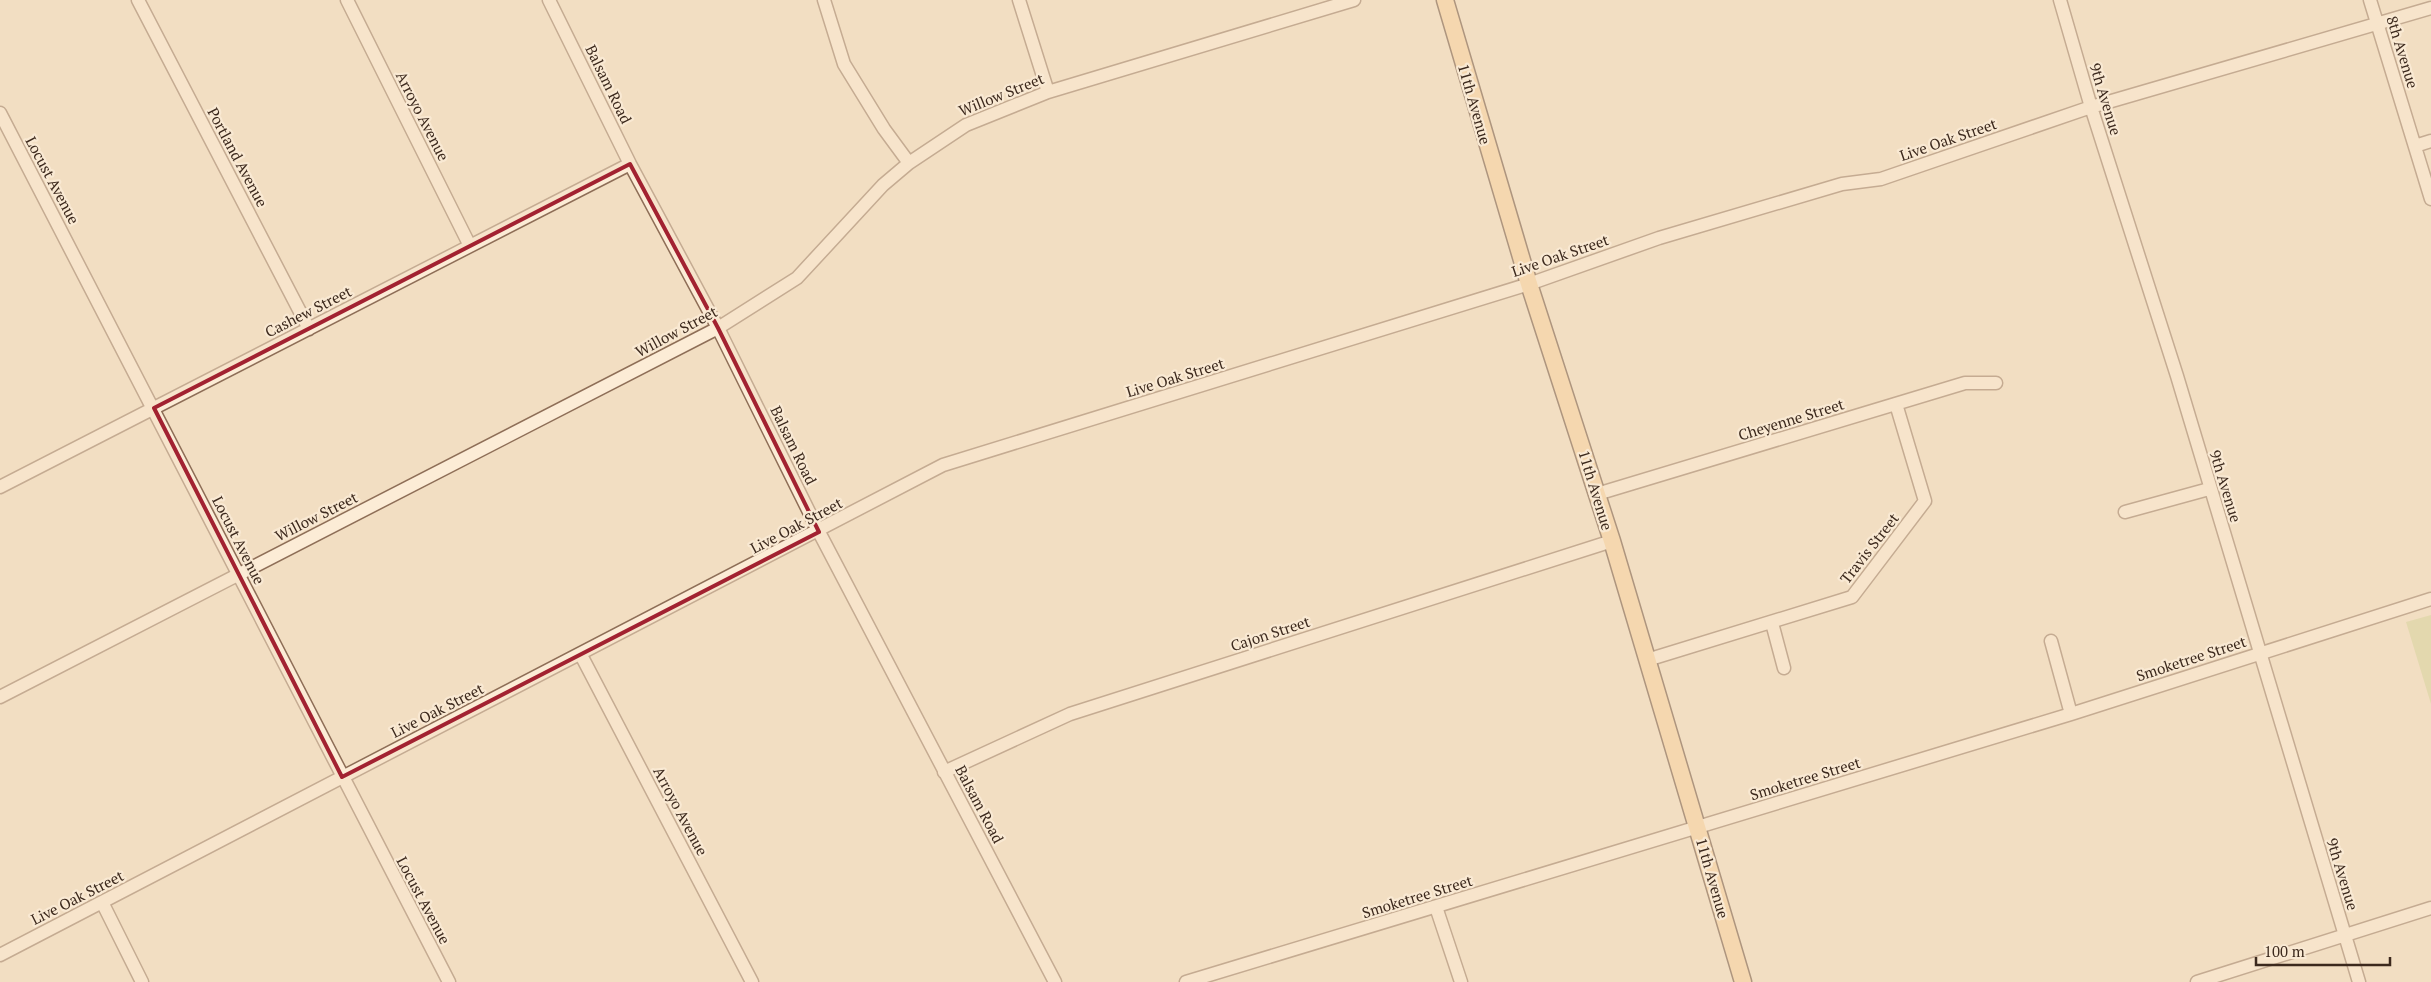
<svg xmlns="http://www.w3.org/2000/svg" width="2431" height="982" viewBox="0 0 2431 982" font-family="'PT Serif',serif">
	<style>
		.green { fill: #d1d195 }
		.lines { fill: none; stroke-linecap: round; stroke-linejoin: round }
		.minor-casing { stroke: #8e6e57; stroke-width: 15 }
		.major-casing { stroke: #5b3d2c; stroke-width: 19 }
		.minor { stroke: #fcecd6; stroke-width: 12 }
		.major { stroke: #f8cf97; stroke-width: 16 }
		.marked { fill: none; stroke: #a22231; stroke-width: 4; stroke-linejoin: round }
		.labels { text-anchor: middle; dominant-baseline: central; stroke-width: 4.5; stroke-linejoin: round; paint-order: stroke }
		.street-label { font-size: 15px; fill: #3c291d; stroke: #f9e9d3 }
	</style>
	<rect width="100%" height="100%" fill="#f2dec2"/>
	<path class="green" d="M2431,615v89l-25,-82z"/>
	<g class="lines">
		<defs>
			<path id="minor" d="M138,0l171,329
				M347,0l123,246
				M549,0l81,164 88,164 101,204 236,450
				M824,0l20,64 40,65 25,34
				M1019,0l29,92
				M2060,0l31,107 86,269 182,606
				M2370,0l61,199
				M0,113l449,869
				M2415,146l16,-5
				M0,487l630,-323
				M1597,494l368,-111h31
				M2125,512l84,-23
				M1772,623l12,45
				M2051,641l20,73
				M581,655l171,327
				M1647,660l205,-63 73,-96 -29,-97
				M0,697l718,-369 79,-50 86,-93 26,-22 57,-38 82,-33 306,-92
				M944,772l126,-58 542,-173
				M102,902l40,80
				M1436,907l25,75
				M0,955l943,-490 586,-181 130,-46 183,-54 39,-5 210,-72 340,-99
				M1186,982l885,-268 360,-115
				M2197,982l234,-74"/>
			<path id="major" d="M1445,0l84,284 83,257 131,441"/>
		</defs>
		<use href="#minor" class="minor-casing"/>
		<use href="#major" class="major-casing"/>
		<use href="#minor" class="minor"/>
		<use href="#major" class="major"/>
	</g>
	<path d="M0 0H2431V982H0ZM630,164l88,164 101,204 -477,245 -188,-369z" fill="#f2dec2" fill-opacity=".55" fill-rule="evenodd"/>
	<path class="marked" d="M630,164l88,164 101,204 -477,245 -188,-369z"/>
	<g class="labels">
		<g class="street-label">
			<text transform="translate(2403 52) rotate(73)">8th Avenue</text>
			<text transform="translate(609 84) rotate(64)">Balsam Road</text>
			<text transform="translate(1001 94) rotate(-22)">Willow Street</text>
			<text transform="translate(2106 99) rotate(73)">9th Avenue</text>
			<text transform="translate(1475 104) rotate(74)">11th Avenue</text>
			<text transform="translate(423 116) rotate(63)">Arroyo Avenue</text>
			<text transform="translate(1948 139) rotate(-19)">Live Oak Street</text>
			<text transform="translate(238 157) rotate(62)">Portland Avenue</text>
			<text transform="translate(53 180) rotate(62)">Locust Avenue</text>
			<text transform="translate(1560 255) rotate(-19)">Live Oak Street</text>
			<text transform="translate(308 311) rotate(-27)">Cashew Street</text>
			<text transform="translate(676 331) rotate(-28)">Willow Street</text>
			<text transform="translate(1175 377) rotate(-17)">Live Oak Street</text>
			<text transform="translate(1791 419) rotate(-17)">Cheyenne Street</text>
			<text transform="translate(794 445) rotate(64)">Balsam Road</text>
			<text transform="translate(2226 486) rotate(73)">9th Avenue</text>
			<text transform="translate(1596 490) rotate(73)">11th Avenue</text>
			<text transform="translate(316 516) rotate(-27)">Willow Street</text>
			<text transform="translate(796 525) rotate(-28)">Live Oak Street</text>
			<text transform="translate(239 540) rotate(63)">Locust Avenue</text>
			<text transform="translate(1869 548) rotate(-52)">Travis Street</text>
			<text transform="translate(1270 633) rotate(-18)">Cajon Street</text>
			<text transform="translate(2191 658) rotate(-18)">Smoketree Street</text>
			<text transform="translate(437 710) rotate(-27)">Live Oak Street</text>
			<text transform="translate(1805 778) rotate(-17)">Smoketree Street</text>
			<text transform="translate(980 804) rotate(62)">Balsam Road</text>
			<text transform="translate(681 811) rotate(62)">Arroyo Avenue</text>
			<text transform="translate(2343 874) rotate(73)">9th Avenue</text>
			<text transform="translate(1713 878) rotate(74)">11th Avenue</text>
			<text transform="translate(1417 896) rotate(-17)">Smoketree Street</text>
			<text transform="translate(77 897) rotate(-27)">Live Oak Street</text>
			<text transform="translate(424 900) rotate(62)">Locust Avenue</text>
		</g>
	</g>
	<path d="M2256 957v8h134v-8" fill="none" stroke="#3c291d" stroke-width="2.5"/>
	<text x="2264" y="957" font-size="15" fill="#3c291d" stroke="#f9e9d3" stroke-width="4" paint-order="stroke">100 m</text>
</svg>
